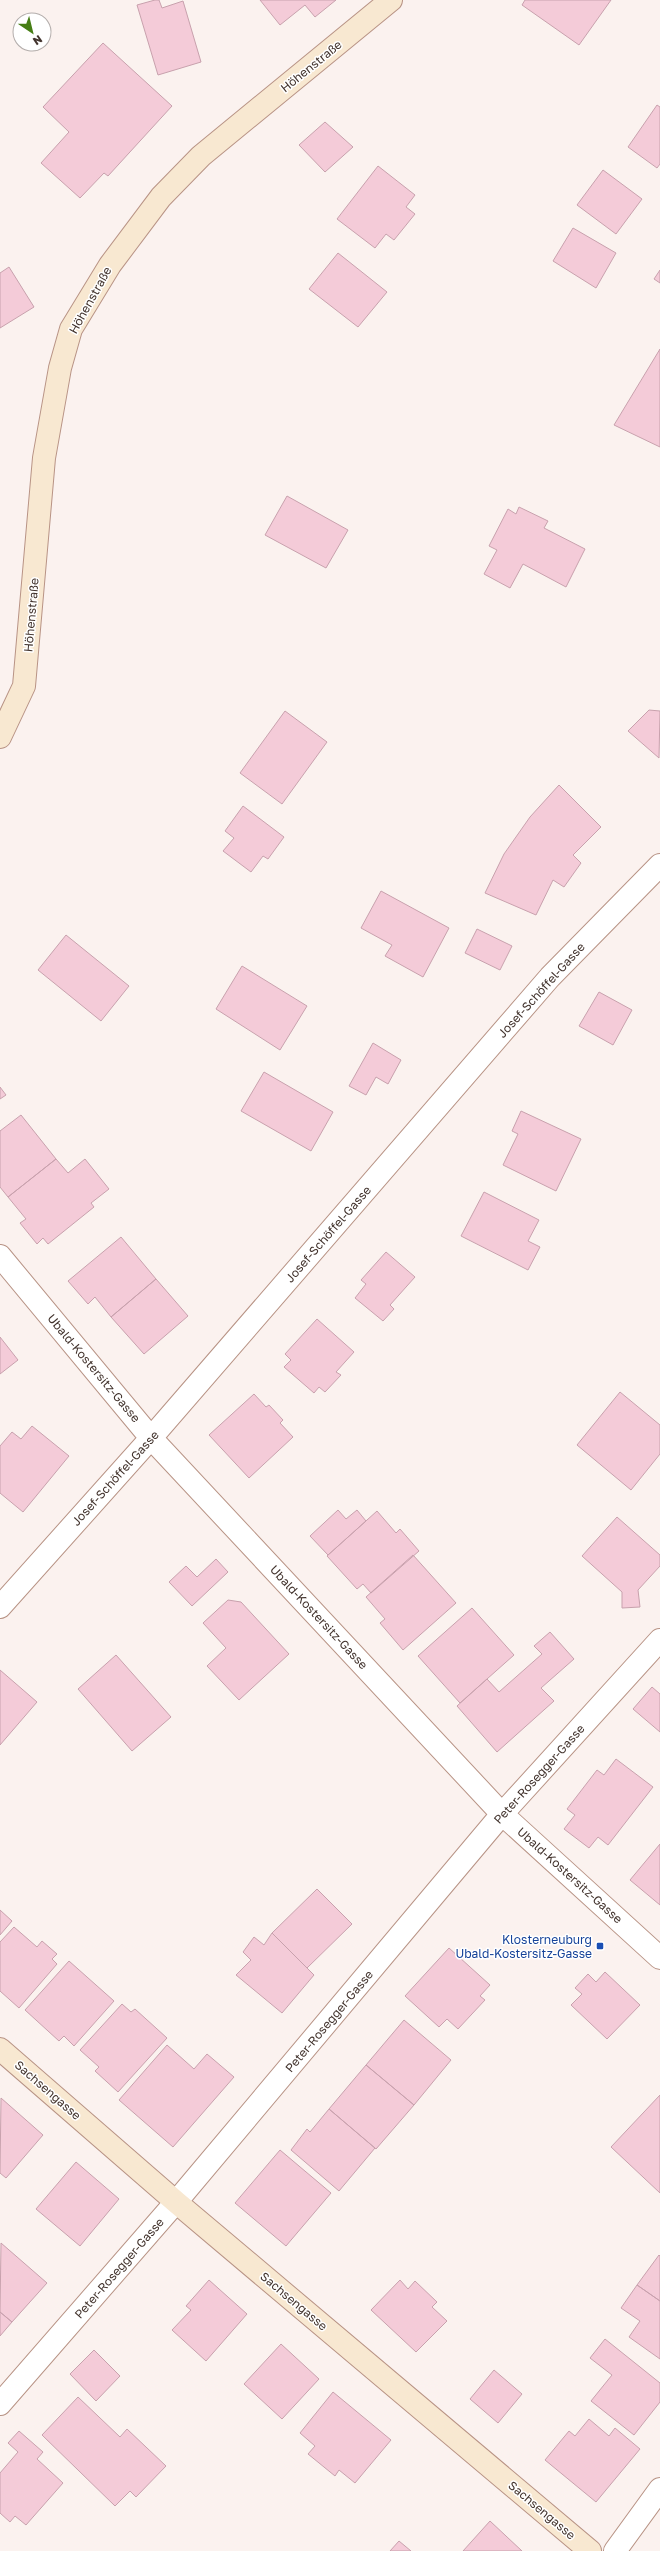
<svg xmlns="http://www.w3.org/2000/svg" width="660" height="2551" viewBox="0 0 660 2551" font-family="'Golos Text',sans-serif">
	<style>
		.building { fill: #f4cbd8; stroke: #c8a1ad }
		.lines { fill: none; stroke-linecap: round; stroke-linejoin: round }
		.street-casing { stroke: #b89385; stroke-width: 24 }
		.secondary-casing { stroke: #b89385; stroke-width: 24 }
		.street { stroke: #fff; stroke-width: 22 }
		.secondary { stroke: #f8e8d1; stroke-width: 22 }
		.transit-dot { fill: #1a4fb4; stroke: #fff; stroke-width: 1.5 }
		.labels { text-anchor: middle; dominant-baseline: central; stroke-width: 3; stroke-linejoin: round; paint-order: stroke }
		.street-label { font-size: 12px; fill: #42332d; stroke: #fff }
		.transit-label { font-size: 12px; fill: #164399; stroke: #fff; text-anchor: end }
	</style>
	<rect width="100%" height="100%" fill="#fbf2ef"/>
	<path class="building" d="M155,0h4l3,8 21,-7 18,61 -43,13 -21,-70z
		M260,0h76l-21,17 -10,-12 -25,20z
		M525,0h86l-32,45 -57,-40z
		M103,43l69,63 -64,70 -4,-3 -24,25 -39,-35 28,-31 -26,-25z
		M657,105l3,2v57l-3,4 -29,-21z
		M325,122l28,25 -28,25 -26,-27z
		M378,166l37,29 -9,12 9,7 -21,26 -8,-6 -11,14 -38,-29z
		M603,170l39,29 -26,35 -39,-29z
		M573,228l43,25 -20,35 -43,-27z
		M338,253l49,39 -29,35 -49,-38z
		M9,267l25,40 -34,21v-55z
		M660,270v13l-6,-4z
		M660,349v98l-46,-22z
		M287,496l61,34 -22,38 -61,-33z
		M519,507l29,14 -4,7 41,21 -19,38 -43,-23 -13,24 -26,-14 13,-24 -8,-4 19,-37 8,5z
		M649,710l11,1 -1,47 -31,-27z
		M285,711l42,31 -45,62 -42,-31z
		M559,785l42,42 -28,28 8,8 -17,24 -11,-7 -17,35 -51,-22 19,-39 26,-37z
		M243,806l41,31 -16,22 -5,-3 -12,16 -28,-21 11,-13 -9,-7z
		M381,891l68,37 -26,49 -38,-21 7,-11 -31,-17z
		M477,929l35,17 -12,24 -35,-17z
		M66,935l63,51 -28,35 -63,-51z
		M242,966l65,40 -27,44 -64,-41z
		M599,992l33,18 -19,35 -34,-19z
		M373,1043l28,17 -13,24 -12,-7 -10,18 -17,-9z
		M264,1072l69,40 -22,39 -70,-40z
		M0,1087l6,8 -6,4z
		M521,1111l60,28 -25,52 -53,-26 15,-31 -6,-3z
		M21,1115l35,44 -48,38 -8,-10v-56z
		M56,1159l12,14 17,-14 24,30 -18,14 3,4 -46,37 -5,-6 -6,6 -17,-21 6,-4 -18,-22z
		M484,1192l55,28 -11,21 12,6 -12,23 -67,-34z
		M121,1237l35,42 -45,38 -16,-20 -7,7 -20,-23z
		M386,1252l29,25 -25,28 4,4 -11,12 -28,-23 11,-14 -5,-4z
		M156,1279l32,37 -44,38 -33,-37z
		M317,1319l37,33 -18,20 5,3 -16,17 -6,-5 -5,6 -30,-26 7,-7 -6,-6z
		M0,1337l18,23 -18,14z
		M620,1392l40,33v29l-29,36 -54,-45z
		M254,1394l12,13 3,-2 14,15 -3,3 13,14 -44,41 -40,-43z
		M32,1426l37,30 -46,56 -23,-19v-47l12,-14 9,7z
		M338,1510l8,9 11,-9 9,11 -38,34 -18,-19z
		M377,1511l19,22 4,-4 19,22 -48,42 -8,-9 -6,5 -30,-33z
		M617,1517l43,38v11l-22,24 2,17 -18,1v-16l-40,-36z
		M413,1555l43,48 -53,47 -23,-27 5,-4 -19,-22z
		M216,1559l12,13 -36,34 -23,-24 17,-16 11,11z
		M228,1600l13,2 48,52 -50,46 -32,-34 19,-18 -23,-25z
		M472,1608l42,47 -54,48 -42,-47z
		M550,1632l24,27 -33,29 13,13 -57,51 -40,-46 30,-27 12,13 43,-38 -8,-8z
		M116,1655l55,62 -39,34 -54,-62z
		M0,1670l37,32 -37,43z
		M652,1687l8,7v38l-27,-23z
		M616,1759l37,28 -45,58 -10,-8 -9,11 -25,-19 11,-14 -8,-6 30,-39 7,5z
		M660,1844v61l-30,-25z
		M317,1889l35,35 -45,44 -35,-35z
		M0,1910l12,11 -12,14z
		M14,1927l23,20 5,-6 15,13 -5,5 5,5 -38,44 -19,-17v-49z
		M272,1933l42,42 -32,38 -46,-38 15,-15 -8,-8 11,-15 10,8z
		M449,1948l41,37 -10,11 5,4 -27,29 -11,-10 -8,8 -34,-31z
		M69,1961l45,40 -40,45 -10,-10 -5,5 -34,-31z
		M605,1972l35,33 -33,34 -36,-34 11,-11 -7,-6 13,-14 8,8z
		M122,2004l9,8 4,-3 32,29 -49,54 -23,-21 4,-4 -19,-17z
		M404,2020l47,40 -37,45 -48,-40z
		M167,2045l27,24 13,-15 27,23 -61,70 -54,-47z
		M366,2065l48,40 -38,44 -47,-40z
		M660,2095v98l-49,-46z
		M1,2098l42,37 -37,43 -6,-5z
		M329,2109l46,39 -36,43 -48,-41 16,-21 3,3z
		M280,2150l51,43 -45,53 -51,-43z
		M76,2162l43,37 -39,47 -44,-37z
		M1,2243l46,40 -35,39 -12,-10z
		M659,2255l1,1v45l-23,-16z
		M209,2280l38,34 -41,47 -34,-31 19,-20 -5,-4z
		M400,2280l8,9 7,-8 22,21 -5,5 15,14 -31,31 -45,-42z
		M637,2285l23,16v58l-31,-22 11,-16 -19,-13z
		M0,2312l12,10 -12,14z
		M605,2339l55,44v19l-26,33 -43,-34 21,-26 -22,-17z
		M281,2344l38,35 -37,40 -38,-35z
		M94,2350l26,26 -24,25 -26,-27z
		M494,2370l28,24 -24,29 -28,-24z
		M333,2392l58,48 -36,43 -16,-13 -4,6 -27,-22 7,-8 -15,-13z
		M78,2397l42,40 7,-8 39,37 -30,31 -6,-6 -15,15 -73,-71z
		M589,2419l20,17 6,-8 25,21 -44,53 -51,-42 24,-29 6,5z
		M19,2431l24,21 -6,7 26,24 -37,42 -11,-9 -5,6 -10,-9v-40l18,-21 -10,-9z
		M490,2521l32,30h-59z
		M399,2541l12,10h-21z"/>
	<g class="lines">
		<defs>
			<path id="street" d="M0,1256l151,182 351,376 158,144
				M0,1607l151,-169 399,-461 110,-112
				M0,2404l176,-202 326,-388 158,-174
				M615,2551l45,-62"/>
			<path id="secondary" d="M0,737l24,-51 20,-228 16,-90 11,-39 39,-64 51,-68 40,-41 190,-156
				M0,2049l176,153 414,349"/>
		</defs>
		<use href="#street" class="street-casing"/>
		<use href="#secondary" class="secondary-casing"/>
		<use href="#street" class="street"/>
		<use href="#secondary" class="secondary"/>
	</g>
	<rect class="transit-dot" x="596" y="1942" width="8" height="8" rx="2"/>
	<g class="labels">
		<g class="street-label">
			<text transform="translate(311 66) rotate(-39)">Höhenstraße</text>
			<text transform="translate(90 300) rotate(-61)">Höhenstraße</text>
			<text transform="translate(31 615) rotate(-85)">Höhenstraße</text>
			<text transform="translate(541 990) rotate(-48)">Josef-Schöffel-Gasse</text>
			<text transform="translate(328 1234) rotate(-49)">Josef-Schöffel-Gasse</text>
			<text transform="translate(94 1368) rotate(50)">Ubald-Kostersitz-Gasse</text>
			<text transform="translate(115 1478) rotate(-48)">Josef-Schöffel-Gasse</text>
			<text transform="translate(319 1617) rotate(47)">Ubald-Kostersitz-Gasse</text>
			<text transform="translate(539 1774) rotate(-48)">Peter-Rosegger-Gasse</text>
			<text transform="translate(570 1875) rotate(42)">Ubald-Kostersitz-Gasse</text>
			<text transform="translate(329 2021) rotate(-50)">Peter-Rosegger-Gasse</text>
			<text transform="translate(48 2090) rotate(41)">Sachsengasse</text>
			<text transform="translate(119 2268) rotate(-49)">Peter-Rosegger-Gasse</text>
			<text transform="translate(294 2301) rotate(40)">Sachsengasse</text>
			<text transform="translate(542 2510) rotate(40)">Sachsengasse</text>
		</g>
		<g class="transit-label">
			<text x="592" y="1939">Klosterneuburg<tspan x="592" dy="14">Ubald-Kostersitz-Gasse</tspan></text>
		</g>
	</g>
	<g transform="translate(32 32) rotate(145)"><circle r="19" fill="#ffffff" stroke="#b3adab"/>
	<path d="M0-3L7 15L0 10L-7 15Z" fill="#467e15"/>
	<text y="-6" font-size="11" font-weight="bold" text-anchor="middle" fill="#42332d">N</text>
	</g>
</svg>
